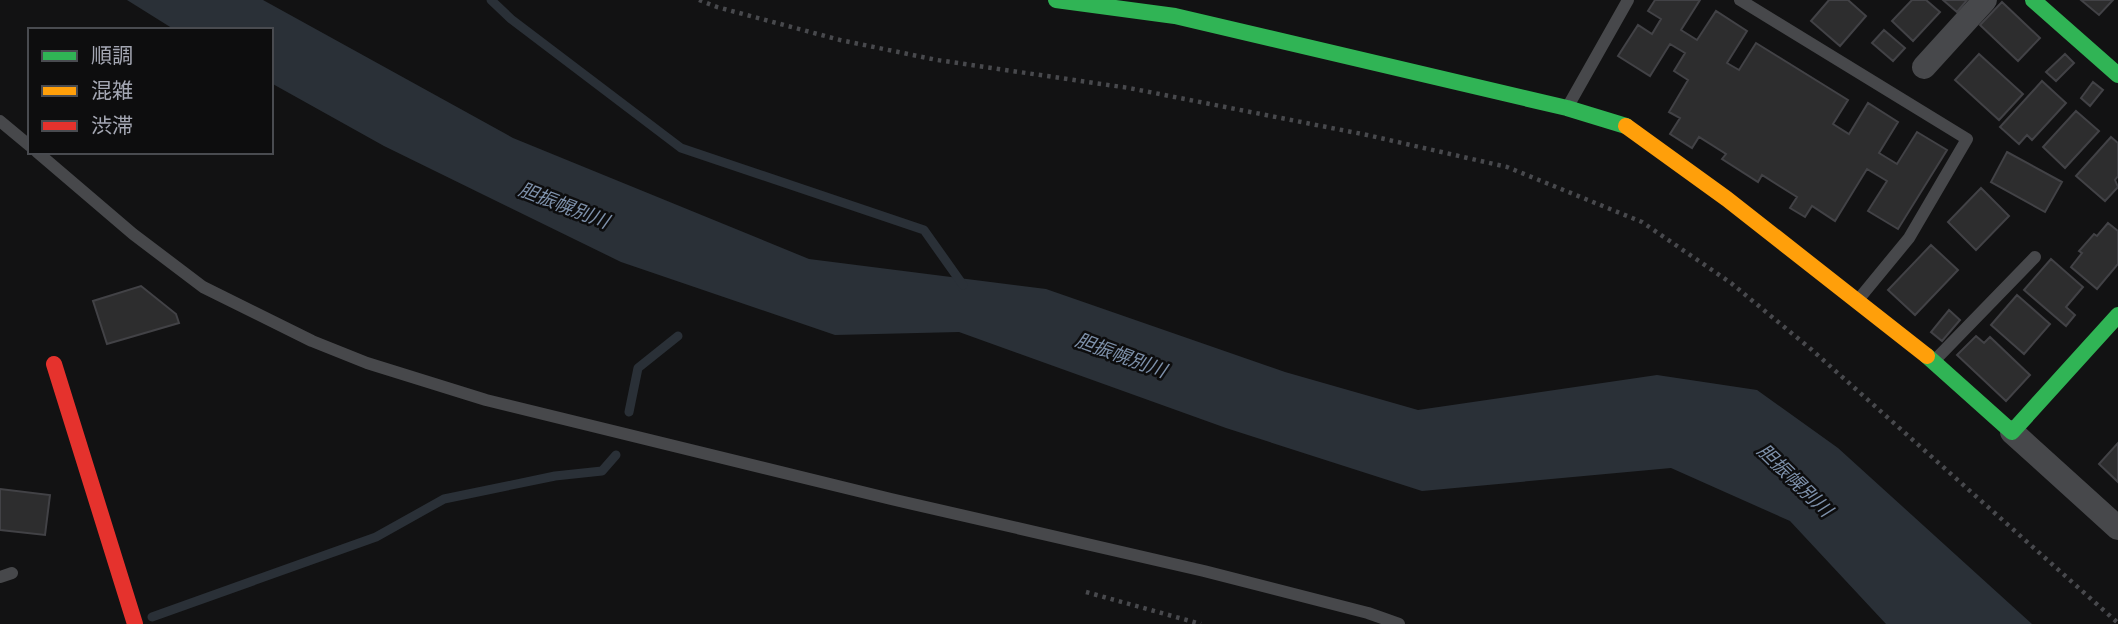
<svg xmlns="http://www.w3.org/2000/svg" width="2118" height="624" viewBox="0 0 2118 624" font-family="Mulish,'Noto Sans JP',sans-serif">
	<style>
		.water { fill: #2a3037 }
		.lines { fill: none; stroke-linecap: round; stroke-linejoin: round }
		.stream { stroke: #2a3037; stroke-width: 9 }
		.building { fill: #2d2d2e; stroke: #424246; stroke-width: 2 }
		.path { stroke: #48494d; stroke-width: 4.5; stroke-dasharray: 3.5 5; stroke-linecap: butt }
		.lane { stroke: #47484b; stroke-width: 12 }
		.street { stroke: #47484b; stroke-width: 24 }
		.fast { stroke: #30b455; stroke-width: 16 }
		.slow { stroke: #ff9f0a; stroke-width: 16 }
		.jam { stroke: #e5322d; stroke-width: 16 }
		.labels { text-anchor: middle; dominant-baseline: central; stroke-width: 5; stroke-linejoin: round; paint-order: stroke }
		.water-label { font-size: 19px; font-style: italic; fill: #7e91ab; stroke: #0d0d0e }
	</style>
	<rect width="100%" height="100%" fill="#121213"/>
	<path class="water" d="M127,0h136l250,138 296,121 237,30 239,83 133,38 239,-35 100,15 81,58 194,176h-146l-96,-103 -119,-53 -249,23 -196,-63 -267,-96 -124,3 -214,-73 -237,-116 -113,-63v-53h-96z"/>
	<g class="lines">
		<path class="stream" d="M491,0l20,19 170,129 243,82 39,55
			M629,412l9,-44 40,-32
			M152,617l224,-80 68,-38 111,-23 47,-5 14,-16"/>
	</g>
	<path class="building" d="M1655,0h45l-19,30 16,10 19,-29 31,20 -20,32 12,7 17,-27 92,57 -15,24 16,10 19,-31 30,19 -19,31 18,11 20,-32 30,18 -49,79 -30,-18 19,-30 -20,-12 -32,52 -23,-15 -7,11 -15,-9 7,-11 -35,-22 -4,7 -36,-23 4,-5 -27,-17 -7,11 -22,-14 10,-16 -11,-6 19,-32 -14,-9 11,-18 -15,-9 -20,32 -32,-20 20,-31 14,9 9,-15 -13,-8z
		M1829,0h19l18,16 -26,30 -29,-25z
		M1912,0h14l14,12 -27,29 -21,-20z
		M1943,0h24l-10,12z
		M2081,0h32l-14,15z
		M2002,2l38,36 -22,23 -38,-36z
		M1884,30l21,18 -12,13 -21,-18z
		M1979,54l44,40 -24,26 -44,-40z
		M2065,54l9,9 -18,18 -10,-9z
		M2042,81l24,22 -34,37 -5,-5 -8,9 -19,-17z
		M2093,82l10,8 -13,16 -9,-8z
		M2076,111l23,20 -34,37 -22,-21z
		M2111,137l7,6v33l-3,4 3,7 -13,14 -29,-25z
		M2007,152l55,30 -17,30 -54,-30z
		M1981,188l28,28 -33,34 -28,-28z
		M2108,223l10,8v33l-21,25 -26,-22 11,-14 -3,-2 15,-17 3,2z
		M1931,245l27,25 -43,45 -27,-25z
		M2051,259l32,28 -17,20 9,8 -9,11 -42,-36z
		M141,286l35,28 3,9 -72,21 -14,-43z
		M2017,295l33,29 -26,30 -33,-29z
		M1949,310l11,10 -18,21 -11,-9z
		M1976,336l8,7 6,-6 40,38 -24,26 -49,-46z
		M2118,443v39l-19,-18z
		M0,489l50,6 -5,40 -45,-5z"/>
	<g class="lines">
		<path class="path" d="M699,0l18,7 123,33 97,20 192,28 238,47 140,32 135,55 89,61 81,67 306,273
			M1086,592l115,32"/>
		<path class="lane" d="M1740,0l227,139 -58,99 -51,62
			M1567,108l61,-108
			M0,121l30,25
			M37,152l96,82 70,53 109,54 55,22 119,37 405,99 313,72 164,42 31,11
			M1935,360l100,-103
			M0,577l12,-4"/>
		<path class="street" d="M1924,67l61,-67
			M2012,432l106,96"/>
		<path class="fast" d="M1056,0l119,16 392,92 59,18
			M2033,0l85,75
			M1927,356l85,76 106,-117"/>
		<path class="slow" d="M1626,126l101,73 200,157"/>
		<path class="jam" d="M54,364l81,260"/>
	</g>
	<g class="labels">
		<g class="water-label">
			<text transform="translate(564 205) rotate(21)">胆振幌別川</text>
			<text transform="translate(1121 355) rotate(20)">胆振幌別川</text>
			<text transform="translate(1795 480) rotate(44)">胆振幌別川</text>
		</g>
	</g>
	<rect x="28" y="28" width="245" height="126" fill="#0d0d0e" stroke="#494b50" stroke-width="2"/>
	<rect x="42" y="51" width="35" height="10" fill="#30b455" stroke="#494b50" stroke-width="2"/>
	<text x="91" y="63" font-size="21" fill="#a4a7b3">順調</text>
	<rect x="42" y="86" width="35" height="10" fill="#ff9f0a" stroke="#494b50" stroke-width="2"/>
	<text x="91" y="98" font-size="21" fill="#a4a7b3">混雑</text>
	<rect x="42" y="121" width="35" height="10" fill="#e5322d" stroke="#494b50" stroke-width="2"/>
	<text x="91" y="133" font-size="21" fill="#a4a7b3">渋滞</text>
</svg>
